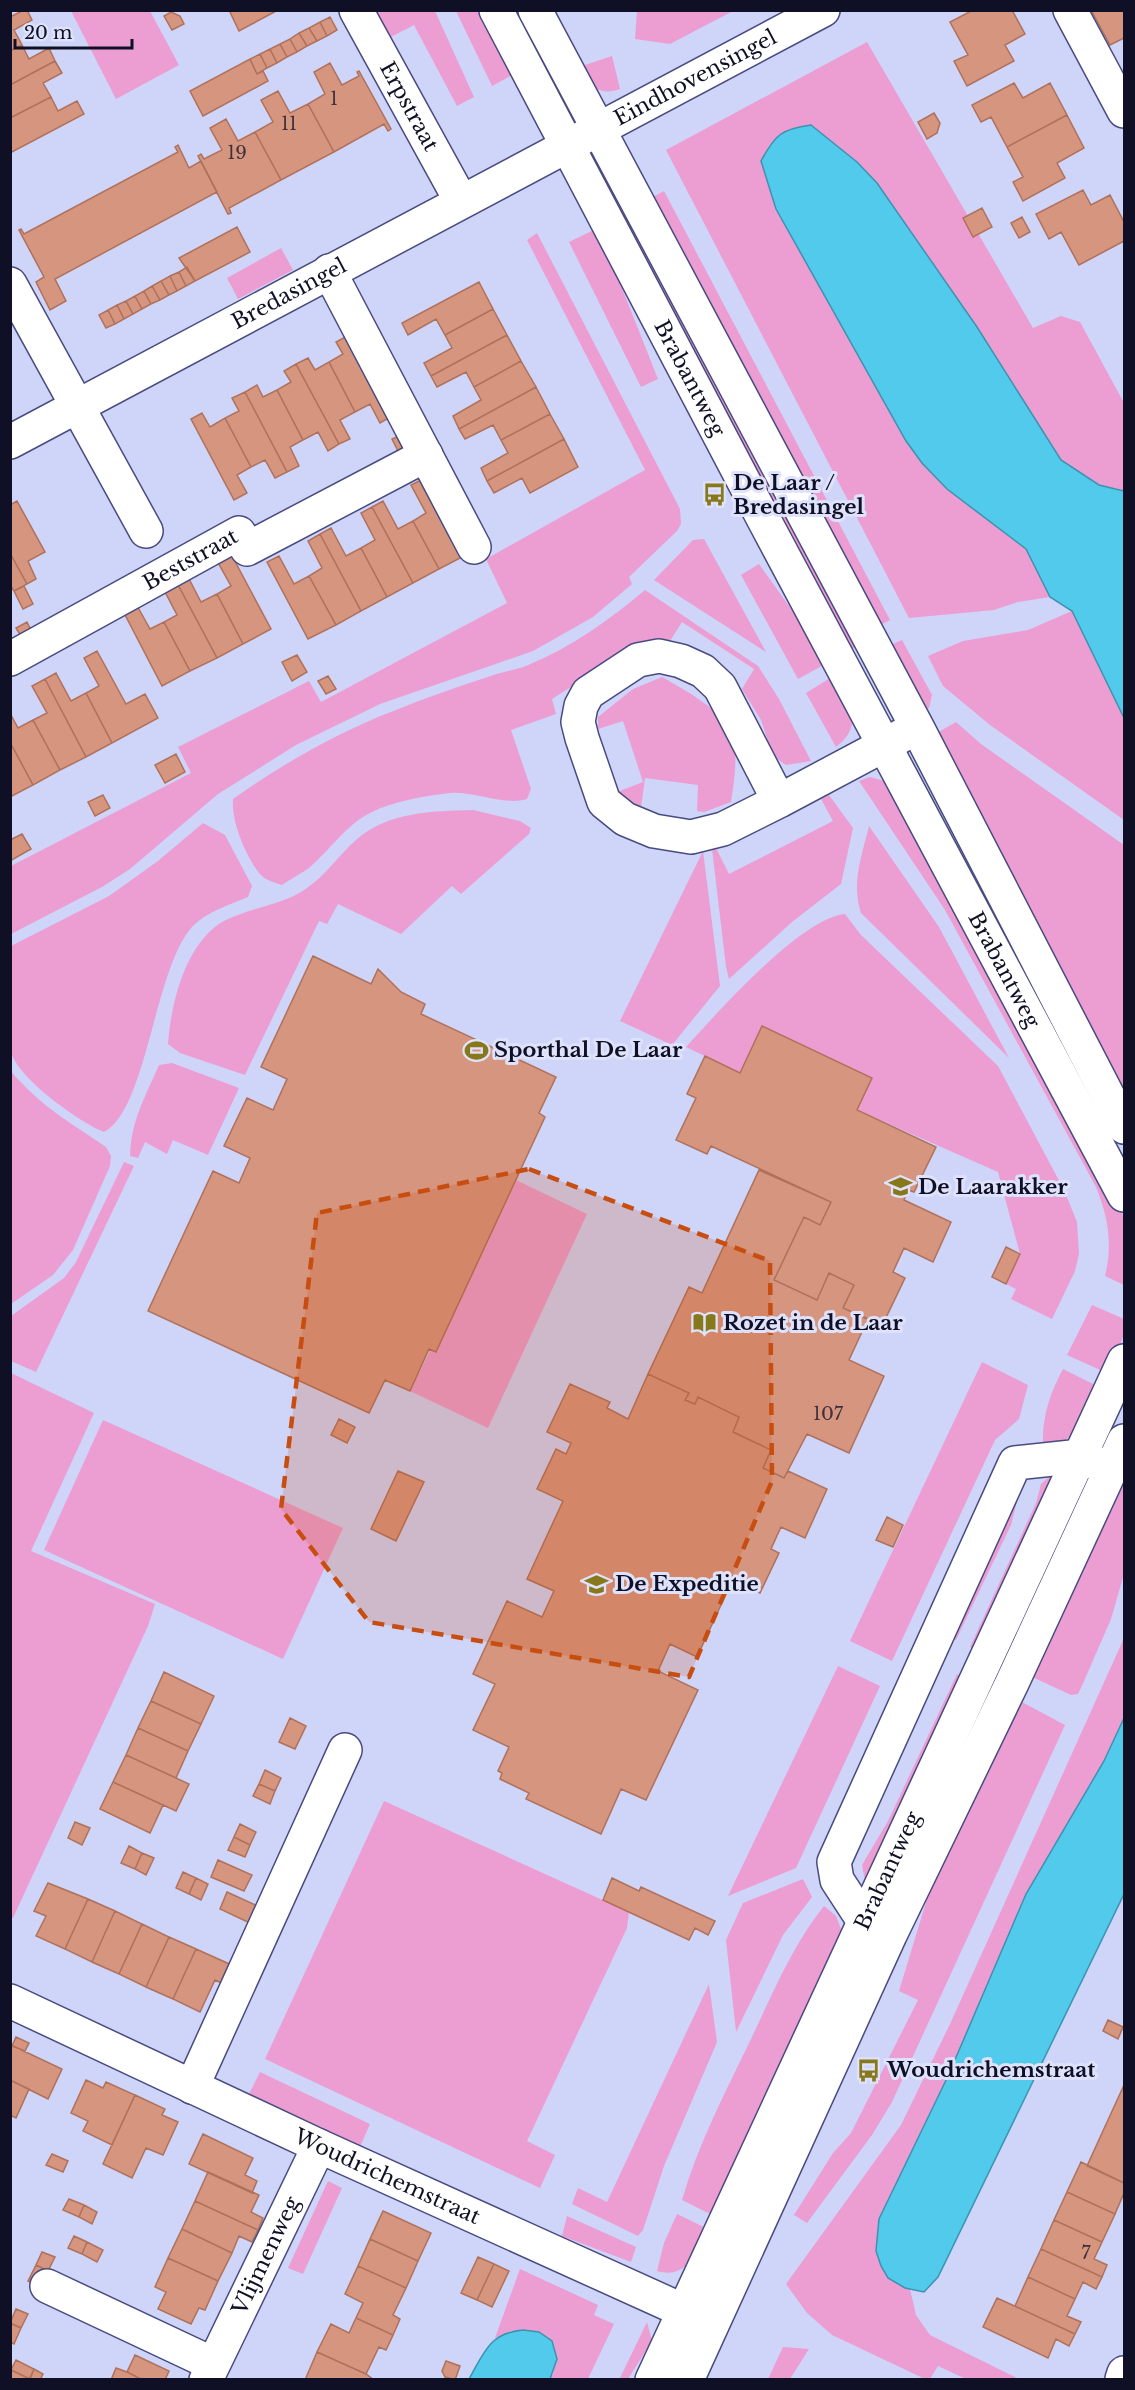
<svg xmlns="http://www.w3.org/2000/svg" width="1135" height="2390" viewBox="0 0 1135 2390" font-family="'Libre Baskerville',serif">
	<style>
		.green { fill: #ec9ed2 }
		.water { fill: #51caeb; stroke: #3d92b0; stroke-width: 1.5 }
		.building { fill: #d6957f; stroke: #af715b; stroke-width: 1.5 }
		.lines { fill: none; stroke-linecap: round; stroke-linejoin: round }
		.minor-casing { stroke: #484b80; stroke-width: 36 }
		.minor { stroke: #fff; stroke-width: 33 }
		.marked { fill: #c74e10; fill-opacity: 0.2; stroke: #c74e10; stroke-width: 4.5; stroke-dasharray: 12 8; stroke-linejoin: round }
		.labels { text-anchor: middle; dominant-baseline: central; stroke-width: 6; stroke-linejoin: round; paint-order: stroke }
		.number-label { font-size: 18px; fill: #41313c }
		.street-label { font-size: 21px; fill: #0f1025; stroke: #dfe2fb }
		.poi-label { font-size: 21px; font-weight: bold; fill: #0f1025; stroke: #dfe2fb; text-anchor: start }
	</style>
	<rect width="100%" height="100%" fill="#cfd4f9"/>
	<path class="green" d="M71,11h79l29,54 -63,34z
		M374,11h61l39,86 -17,9 -43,-81 -25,13z
		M456,11h25l33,63 -22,12z
		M637,11v-1l96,1 -63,33 -35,-5z
		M867,42l166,286 28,-12 19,6 44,81v88l-25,-6 -38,-25 -84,-133 -100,-144 70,306 79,60 24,48 -32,5 -24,8 -85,8 -243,-468z
		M612,56l8,33c-22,8 -32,-5 -44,-21z
		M664,191l226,429 -17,9 -228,-428z
		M628,212l230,434 -13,6 -230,-433z
		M598,228l60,151 -17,8 -72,-145z
		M537,233l143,276 1,15 -4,7 -48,46 3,7 -39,33 -60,34 -153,53 -84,41 -78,49 -88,75 -28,18 -91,47v-68l180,-93 -13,-26 131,-66 12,21 186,-99 -21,-44 159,-89 -118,-230z
		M281,248l12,22 -55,29 -11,-21z
		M704,539l62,113 -112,-72 39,-40z
		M759,564l70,98 -31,17 -57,-104z
		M645,590l113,76 21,33 32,62 -25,4 -13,-9 -12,-36 -19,-31 12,-20 -72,-47 -12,19 -36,6 -82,52 4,15 -45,16 20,59 -4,10c-24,7 -52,-8 -77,-6 -26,3 -57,8 -80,20 -25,13 -40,37 -61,55 -8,6 -19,11 -27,17 -8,-3 -16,-4 -22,-11 -14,-17 -29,-53 -27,-75 51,-36 105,-67 163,-89 32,-13 63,-24 95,-34 11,-4 24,-6 35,-10 44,-18 82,-45 119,-76z
		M1072,611l52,107v102l-134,-95 -47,-39 -15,-30 35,-15 65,-11z
		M902,640l30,55 -3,13 -12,4 -33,-64z
		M835,675c12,28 31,49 1,72l-30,-54z
		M662,677c21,12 53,29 67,51 11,18 5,55 2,74l-27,10 -7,-1 1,-26 -53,-7 -4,30 -6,1 -18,-17 26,-10 -20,-61 -25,8v-12l35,-28z
		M956,722l25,22 143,101v258l-194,-366z
		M870,777l18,5 232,425 4,12v66l-19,-9c8,-32 3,-59 -9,-89l-151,-277 -86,-129z
		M829,795l24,33 -12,56 -49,38 -63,57 -3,-12 -14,-118 4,-1 13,26 104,-53 -12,-22z
		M473,810l47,11 11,7 -2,6 -68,60 -9,-8 -51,48 -63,-30 -11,20 -8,-3 -74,154 -65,-22 -12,-9c3,-41 18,-104 58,-124 26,-13 58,-15 81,-32 19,-13 32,-33 49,-48 31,-28 76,-29 117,-30z
		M203,823l22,12 27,51 -4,11c-19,8 -42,15 -56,30 -38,42 -45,183 -88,205l-7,-3c-25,-13 -76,-49 -86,-76 -5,-12 -1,-88 0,-107l98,-50 49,-35z
		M869,826l70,101 70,131 -148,-145c-10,-30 1,-58 8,-87z
		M703,851l17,135 -48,59 -52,-24z
		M845,914l16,21 137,131 66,124 13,32 2,32 -4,17 -23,48 -41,-20 5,-10 -10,-5 14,-30 -22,-82 -141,-62 -95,-84 -22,47 -54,-26c31,-34 115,-129 159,-133z
		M172,1063l67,25 -31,67 -35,-15 -6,14 -22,-12 -7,16 -8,-2c1,-35 15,-59 29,-91z
		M10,1070c31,37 57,50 96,77l5,9 -1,10 -37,84 -20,25 -42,29z
		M124,1162l10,4 -98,206 -25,-11v-45l53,-38 12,-16z
		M516,1180l71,34 -99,214 -78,-37z
		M1092,1305l32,14v15l-15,40 -42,-19z
		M982,1362l46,23 -9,34 -24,21 -103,221 -42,-20z
		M1063,1369l38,19c-15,26 -22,59 -58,55 -1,-27 8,-52 20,-74z
		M11,1373l83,40 -63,138 124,53 -7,22 -135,292 -3,-1z
		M103,1420l240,108 -60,131 -239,-109z
		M1124,1470v104l-13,45 -30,69 -3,6 -7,1 -43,-20z
		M1049,1477l3,4 -72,170 -10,-4 66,-144 5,-19z
		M1018,1497l-7,28 -55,115 -11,-5 64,-130z
		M1124,1638l-1,84 -19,39 -78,133 -78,182 -69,143 26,69 5,1 6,26 14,20 89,44h-53l-28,-13 -8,13h-5l-93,-44 -25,-22 -21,-29 115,-159 49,-101z
		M838,1666l42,20 -84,182 -68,28z
		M957,1674l4,3 -94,205 -2,-1 -3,-16 26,-44z
		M1018,1700l47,25 -173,377 -20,33 -65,88 -13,-8 39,-62 18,-20 67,-133 -19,-9 35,-115z
		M384,1801l245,111 -2,16 -100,213 28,14 -15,33 -275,-129z
		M803,1879l9,18 -29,38 -47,97 -10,-92 17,-37z
		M824,1906l12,10 7,18 -127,283 -34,-17c16,-56 44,-109 69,-161 22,-46 41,-93 73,-133z
		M709,1984l8,58 -53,124 -21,64 -5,6 -66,-32 6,-16 29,14z
		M260,2072l110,52 -11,25 -111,-53z
		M328,2181l14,7 -39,86 -15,-6z
		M677,2214l31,15c-12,22 -20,51 -51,42l7,-28z
		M567,2216l69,31 -5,15 -69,-26z
		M520,2269l78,36 -4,10 20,9 -26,55h-38l4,-7 -31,-42 -12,1 -16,7z
		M647,2322l5,19 -24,38 -9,1z
		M783,2347l26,2 -19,30h-22z"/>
	<path class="water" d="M811,125l46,37 20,21 100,144 84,133 38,25 25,6v227l-52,-107 -22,-14 -24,-48 -79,-60 -25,-26 -16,-22 -130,-232 -15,-48c14,-26 20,-32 50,-36z
		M1124,1718v176l-186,383 -14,15 -19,-4 -17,-10 -7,-12 -5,-15 3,-32 69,-143 78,-182 78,-133z
		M523,2330l16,2 13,9 5,18 -7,20h-81c15,-26 20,-46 54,-49z"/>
	<path class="building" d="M24,10h3l5,10 -18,10 8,15 -12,6v-34z
		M229,10h49l-39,21z
		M973,10h39l13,24 -20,11 9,16 -47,25 -13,-25 14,-6 -18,-33z
		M1091,10h33v28l-14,7z
		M171,12l9,4 4,8 -12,6 -8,-14z
		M330,17l7,13 -10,6 -7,-14z
		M320,22l7,14 -10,5 -8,-13z
		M309,28l8,13 -10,5 -8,-13z
		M299,33l8,13 -10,6 -7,-13z
		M290,39l7,13 -10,5 -7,-13z
		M280,44l7,13 -10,6 -7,-14z
		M22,45l7,14 20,-11 6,13 -45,24v-34z
		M270,49l7,14 -10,5 -7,-14z
		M260,54l7,14 -10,6 -7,-15z
		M250,59l7,15 6,-3 5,10 -65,35 -13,-25z
		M55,61l7,12 -19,10 8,14 -41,21v-33z
		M330,63l12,22 17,-9 -2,-4 2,-1 32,58 -3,2 -4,-7 -50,28 -26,-48 17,-10 -11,-22z
		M1014,83l9,15 27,-15 17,32 -60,32 -16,-30 -10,5 -9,-17z
		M278,91l12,22 18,-9 26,48 -53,28 -26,-48 18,-10 -12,-22z
		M51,97l7,14 19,-10 7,13 -74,39v-35z
		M934,113l6,10 -3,10 -10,6 -9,-17z
		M1067,115l17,33 -27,15 8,15 -42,23 -10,-19 10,-5 -16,-30z
		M226,119l12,22 17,-9 26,48 -52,28 2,5 -3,1 -30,-58 3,-2 3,5 18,-9 -12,-22z
		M178,145l11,23 12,-7 16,31 -162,87 11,22 -16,9 -14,-28 8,-5 -25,-47 2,-1 3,5 154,-82 -3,-5z
		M1083,190l8,15 19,-10 14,27v19l-45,24 -18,-33 -12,7 -13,-25z
		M982,208l10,19 -19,10 -10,-19z
		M1022,217l8,15 -11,6 -8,-15z
		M237,227l13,25 -55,29 -16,-23z
		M187,267l8,14 -9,5 -7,-14z
		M179,272l7,14 -9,5 -7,-15z
		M170,276l7,15 -8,4 -8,-14z
		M161,281l8,14 -9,5 -8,-14z
		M479,282l14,27 -48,26 -9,-16 -28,16 -6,-12z
		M152,286l8,14 -9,4 -7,-13z
		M144,291l7,13 -9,5 -7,-13z
		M135,296l7,13 -9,5 -7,-13z
		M126,301l7,13 -9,5 -7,-14z
		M117,305l7,14 -9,5 -7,-14z
		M493,309l14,26 -76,41 -7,-13 28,-15 -7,-13z
		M108,310l7,14 -9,4 -7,-13z
		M349,335l43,81 -12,7 -10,-19 -15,8 -26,-50 14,-8 -7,-12z
		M507,335l14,26 -47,26 -8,-15 -29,15 -6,-11z
		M308,358l7,12 14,-8 26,50 -15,8 10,19 -11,5 -43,-80z
		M521,361l15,26 -77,42 -6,-13 28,-16 -7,-13z
		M296,364l43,80 -11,7 -10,-19 -15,8 -26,-50 14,-8 -7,-11z
		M257,385l6,12 14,-7 26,50 -13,7 9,19 -12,6 -42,-80z
		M536,387l14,27 -49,26 -8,-15 -28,14 -6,-10z
		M245,392l42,80 -12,6 -10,-18 -14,7 -26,-49 14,-7 -7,-13z
		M202,413l8,14 15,-9 26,49 -14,8 10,18 -13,7 -43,-81z
		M550,414l14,25 -77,42 -6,-13 27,-15 -7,-13z
		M401,435l6,12 -9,4 -6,-12z
		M564,439l14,28 -48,26 -8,-15 -28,15 -7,-12z
		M425,478l41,77 -27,14 -26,-48 13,-8 -15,-28z
		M17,501l28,51 -17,9 8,18 -9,5 -17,-31v-48z
		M383,501l15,28 15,-8 26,48 -26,14 -41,-76z
		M372,507l41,76 -26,14 -26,-49 14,-8 -14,-27z
		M331,528l15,28 15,-8 26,49 -26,14 -41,-77z
		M320,534l41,77 -25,14 -27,-49 13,-8 -14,-27z
		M230,552l41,77 -28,15 -26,-50 14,-8 -15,-27z
		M10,553l17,31 -13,7 -4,-6z
		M279,556l15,28 15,-8 27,49 -28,14 -41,-77z
		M187,575l14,27 16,-8 26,50 -26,14 -41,-77z
		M176,581l41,77 -27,13 -26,-49 13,-7 -14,-27z
		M24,586l9,18 -10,5 -9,-18z
		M135,602l15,27 14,-7 26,49 -28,15 -40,-77z
		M27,622l8,16 -10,5 -9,-15z
		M97,651l29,53 19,-10 13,24 -46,25 -26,-50 13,-7 -15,-28z
		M297,655l10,17 -15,9 -10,-19z
		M56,673l15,28 15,-8 26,50 -26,14 -41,-78z
		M328,676l8,13 -10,5 -8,-13z
		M45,679l41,78 -26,13 -27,-50 14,-7 -15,-27z
		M10,713l8,15 15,-8 27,50 -27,15 -23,-43z
		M10,742l23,43 -23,12z
		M176,754l9,18 -20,11 -10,-18z
		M103,795l7,13 -15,8 -7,-14z
		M22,834l9,15 -21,12v-21z
		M313,956l58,28 7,-15 23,23 24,12 -4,10 135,63 -17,36 6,4 -109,235 -7,-3 -19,42 -25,-11 -16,33 -221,-102 65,-140 26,12 11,-25 -26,-12 23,-48 26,12 14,-31 -26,-12z
		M762,1026l110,52 -15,32 79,37 -22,45 -6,-2 -4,10 47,22 -18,40 -29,-14 -11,24 12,6 -23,48 -39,-18 11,-23 -25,-12 -12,27 -43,-20 30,-63 16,8 11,-23 -120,-56 -4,8 -31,-14 20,-42 -9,-4 18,-38 35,17z
		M759,1170l72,32 -11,23 -16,-8 -30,63 43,20 12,-27 25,12 -11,23 25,11 -19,41 35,16 -35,77 -42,-19 -23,44 -21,-10 8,-18 -38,-18 6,-15 -41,-20 -3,7 -10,-4 4,-7 -41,-19 41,-87 13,6z
		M1006,1247l14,7 -14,30 -14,-7z
		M648,1374l41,19 -4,7 10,4 3,-7 41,20 -6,15 38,18 -8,18 21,10 4,-7 39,18 -22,49 -24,-11 -10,22 8,4 -19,40 -27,-14 -36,78 -27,-13 -12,27 40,19 -52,110 -25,-11 -20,45 -75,-35 3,-6 -29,-14 2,-6 -4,-2 11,-24 -36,-17 22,-46 -22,-10 34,-73 35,16 12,-26 -27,-12 36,-78 -26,-12 19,-40 10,5 5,-11 -24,-11 23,-48 40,18 -3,6 21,11z
		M339,1419l16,8 -8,16 -16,-8z
		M398,1471l26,11 -28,59 -25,-12z
		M887,1517l16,8 -10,22 -17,-7z
		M164,1672l50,24 -13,28 -50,-23z
		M151,1701l50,23 -13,27 -50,-23z
		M290,1718l16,8 -11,23 -16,-7z
		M138,1728l50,23 -12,27 -50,-23z
		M126,1755l63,29 -13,27 -63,-29z
		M265,1770l16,8 -6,13 -16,-7z
		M113,1782l50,23 -13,28 -50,-24z
		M259,1784l16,7 -5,13 -17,-8z
		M75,1822l15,6 -8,17 -14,-7z
		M240,1824l16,8 -6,13 -16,-8z
		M234,1837l16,8 -5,12 -17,-7z
		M129,1846l13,7 -7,16 -14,-6z
		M142,1853l12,5 -8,17 -11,-6z
		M218,1860l34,15 -8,16 -33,-14z
		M183,1872l13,6 -7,16 -13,-6z
		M196,1878l12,6 -7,16 -12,-6z
		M612,1878l27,13 2,-4 74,34 -7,14 -13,-7 -6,12 -86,-40z
		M48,1883l40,16 -23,50 -29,-13 10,-20 -12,-5z
		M227,1892l35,16 -8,17 -34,-16z
		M88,1899l27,12 -23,51 -27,-13z
		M115,1911l27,13 -23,50 -27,-12z
		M142,1924l27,13 -23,50 -27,-13z
		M169,1937l27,12 -23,50 -27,-12z
		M196,1949l40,18 -8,19 -13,-6 -15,32 -27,-13z
		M1108,2020l15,7 -5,12 -15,-8z
		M16,2037l13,6 -4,8 -13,-5z
		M11,2045l51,24 -14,30 -38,-19z
		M10,2080l19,9 -13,29 -6,-3z
		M86,2080l17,8 3,-6 29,13 -23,50 -29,-14 5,-10 -17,-8z
		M1124,2085v98l-37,-17z
		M135,2095l30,14 -3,6 16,7 -15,33 -17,-7 -14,30 -29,-14z
		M203,2134l50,24 -8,17 12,6 -5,12 -63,-29z
		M52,2154l16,7 -5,11 -17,-7z
		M1081,2162l43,21v10l-9,21 -48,-22z
		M208,2172l51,23 -8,17 12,6 -5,12 -63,-29z
		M1067,2192l48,22 -13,28 -48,-22z
		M69,2199l15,6 -5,12 -16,-7z
		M195,2201l63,29 -6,12 -13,-6 -7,17 -50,-24z
		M84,2205l13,7 -5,12 -13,-7z
		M383,2211l48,22 -13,28 -48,-22z
		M1054,2220l48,22 -8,17 13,6 -5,12 -61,-28z
		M182,2229l50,24 -14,28 -50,-23z
		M74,2236l13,6 -5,12 -14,-6z
		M370,2239l48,22 -12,27 -48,-22z
		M87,2242l16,8 -6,12 -15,-8z
		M1041,2249l61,28 -6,12 -13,-7 -8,17 -47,-22z
		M42,2252l13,5 -7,14 -12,-6z
		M478,2257l16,7 -17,36 -16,-7z
		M168,2258l50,23 -13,29 -6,-2 -8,16 -33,-15 8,-17 -11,-5z
		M494,2264l15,7 -17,36 -15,-7z
		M36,2265l12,6 -7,15 -13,-5z
		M358,2266l48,22 -13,27 7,4 -7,16 -37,-17 7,-15 -18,-9z
		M1028,2277l47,22 -8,17 14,6 -6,12 -60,-28z
		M997,2298l78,36 -6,12 -13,-7 -8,19 -65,-31z
		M16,2309l12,5 -7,14 -11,-5z
		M356,2318l37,17 -7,15 -7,-3 -13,27 -49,-22 14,-28 18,9z
		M10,2323l11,5 -7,16 -4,-2z
		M317,2352l49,22 8,6h-69z
		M135,2355l34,16 -4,9h-22l-16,-8z
		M16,2360l18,9 -4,10 -19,-9z
		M446,2361l14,5 -5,14 -10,-3 -3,-6z
		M116,2368l11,4 16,8h-32z
		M34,2369l9,5 -3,6h-11z
		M11,2370l19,9 -1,1h-19z"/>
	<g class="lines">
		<defs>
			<g id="minor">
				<path id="s1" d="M356,10l105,191"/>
				<path id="s2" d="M496,10l267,508 361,677"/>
				<path d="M535,10l382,717 207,400"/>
				<path d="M1070,10l54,101"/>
				<path d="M329,271l145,276"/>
				<path d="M10,284l136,247"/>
				<path id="s3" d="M10,442l813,-432"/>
				<path id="s4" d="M10,659l229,-126 8,16 179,-94"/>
				<path d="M779,801l-59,-114 -17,-16 -22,-10 -22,-5 -21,4 -50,33 -7,13 -3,16 4,16 22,64 21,17 29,12 37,6 32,-8 56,-28 124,-66"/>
				<path d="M881,1931l-16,-8 -28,-43 -3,-18 181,-399 66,-7 17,8"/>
				<path id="s5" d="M10,2001l309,145 365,165 22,3"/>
				<path d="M192,2087l153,-337"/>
				<path d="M47,2286l166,78"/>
				<path d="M1122,2379l2,-6"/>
				<path id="s6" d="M206,2380l113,-234"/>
				<path id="s7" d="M652,2380l472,-1019"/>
				<path d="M687,2380l203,-445 122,-252 112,-242"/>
			</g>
		</defs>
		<use href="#minor" class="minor-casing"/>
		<use href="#minor" class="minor"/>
	</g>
	<path class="marked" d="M529,1169l241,92 2,220 -83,196 -320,-55 -88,-113 36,-296z"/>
	<defs>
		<symbol id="bus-bare" viewBox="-9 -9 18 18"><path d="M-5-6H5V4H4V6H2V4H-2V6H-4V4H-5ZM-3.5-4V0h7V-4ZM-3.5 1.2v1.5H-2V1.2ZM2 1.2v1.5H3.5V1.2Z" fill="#87781c" stroke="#dfe2fb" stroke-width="2.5" paint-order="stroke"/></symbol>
		<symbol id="stadium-bare" viewBox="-9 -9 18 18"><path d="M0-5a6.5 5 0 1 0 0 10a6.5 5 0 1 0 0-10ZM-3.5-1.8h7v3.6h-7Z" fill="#87781c" stroke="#dfe2fb" stroke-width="2.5" paint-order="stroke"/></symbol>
		<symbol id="school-bare" viewBox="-9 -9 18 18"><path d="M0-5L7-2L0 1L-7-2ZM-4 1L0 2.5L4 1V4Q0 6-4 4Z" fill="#87781c" stroke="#dfe2fb" stroke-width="2.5" paint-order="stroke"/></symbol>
		<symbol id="library-bare" viewBox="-9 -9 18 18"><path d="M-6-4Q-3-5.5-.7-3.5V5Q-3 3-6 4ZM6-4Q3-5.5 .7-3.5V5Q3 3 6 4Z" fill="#87781c" stroke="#dfe2fb" stroke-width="2.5" paint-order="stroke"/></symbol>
	</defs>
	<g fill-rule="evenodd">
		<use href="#bus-bare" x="698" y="478" width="33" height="33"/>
		<use href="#stadium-bare" x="460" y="1034" width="33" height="33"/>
		<use href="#school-bare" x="884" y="1170" width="33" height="33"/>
		<use href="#library-bare" x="688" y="1306" width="33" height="33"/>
		<use href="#school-bare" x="580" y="1568" width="33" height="33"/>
		<use href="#bus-bare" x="852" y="2054" width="33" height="33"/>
	</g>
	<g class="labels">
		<g class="number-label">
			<text x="334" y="99">1</text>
			<text x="289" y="124">11</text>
			<text x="237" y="153">19</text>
			<text x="828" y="1414">107</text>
			<text x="1086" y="2253">7</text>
		</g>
		<g class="street-label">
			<text stroke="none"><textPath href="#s3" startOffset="776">Eindhovensingel</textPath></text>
			<text stroke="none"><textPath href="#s1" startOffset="110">Erpstraat</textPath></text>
			<text stroke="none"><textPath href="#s3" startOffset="316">Bredasingel</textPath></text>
			<text stroke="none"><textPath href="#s2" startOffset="416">Brabantweg</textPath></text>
			<text stroke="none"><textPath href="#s4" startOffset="206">Beststraat</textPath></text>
			<text stroke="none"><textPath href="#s2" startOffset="1086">Brabantweg</textPath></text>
			<text stroke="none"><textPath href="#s7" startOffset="561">Brabantweg</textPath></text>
			<text stroke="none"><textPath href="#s5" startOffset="416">Woudrichemstraat</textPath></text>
			<text stroke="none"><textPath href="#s6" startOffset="138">Vlijmenweg</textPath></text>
		</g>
		<g class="poi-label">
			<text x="733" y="483">De Laar /<tspan x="733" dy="24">Bredasingel</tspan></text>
			<text x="494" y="1050">Sporthal De Laar</text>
			<text x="918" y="1187">De Laarakker</text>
			<text x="723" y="1323">Rozet in de Laar</text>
			<text x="615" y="1584">De Expeditie</text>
			<text x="887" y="2070">Woudrichemstraat</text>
		</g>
	</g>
	<rect width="1135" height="2390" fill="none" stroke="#0f1025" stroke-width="24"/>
	<path d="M15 39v9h117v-9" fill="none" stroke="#0f1025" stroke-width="3"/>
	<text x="24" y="39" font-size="18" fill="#0f1025" stroke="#dfe2fb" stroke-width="4.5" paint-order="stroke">20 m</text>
</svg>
